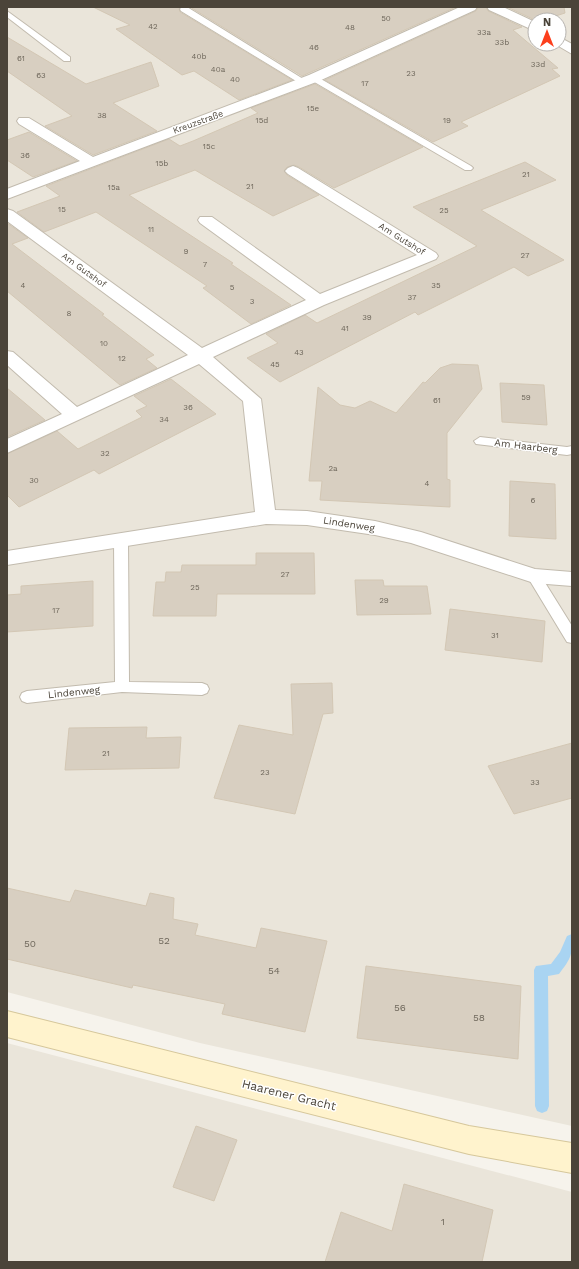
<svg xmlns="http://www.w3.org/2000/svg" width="579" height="1269" viewBox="0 0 579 1269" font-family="'Work Sans',sans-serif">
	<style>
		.residential { fill: #eae5da; fill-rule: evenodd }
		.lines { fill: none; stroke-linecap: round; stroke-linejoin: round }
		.stream { fill: #a9d4f2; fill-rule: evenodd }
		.building { fill: #d8cfc1; stroke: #d3c7b4 }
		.lane-casing { stroke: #c2bbae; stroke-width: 2 }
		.street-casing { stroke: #c2bbae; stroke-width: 2 }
		.secondary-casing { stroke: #d6c79b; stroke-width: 2 }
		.lane { fill: #fff; fill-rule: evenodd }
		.street { fill: #fff; fill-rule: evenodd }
		.secondary { fill: #fff3cd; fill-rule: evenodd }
		.labels { text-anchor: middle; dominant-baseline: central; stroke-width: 3; stroke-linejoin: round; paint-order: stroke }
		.number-label { font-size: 8px; fill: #6e675b }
		.far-street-label { font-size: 9px; fill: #4b4439; stroke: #fff }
		.street-label { font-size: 10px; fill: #4b4439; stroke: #fff }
		.near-number-label { font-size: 10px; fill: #6e675b }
		.near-street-label { font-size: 12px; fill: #4b4439; stroke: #fff }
	</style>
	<rect width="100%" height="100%" fill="#f6f3ec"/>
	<path class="residential" d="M7,7h565v1119l-372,-83 -193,-51zM535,20h24v24h-24z
		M7,1043l565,149v70h-565z"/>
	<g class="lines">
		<path class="stream" d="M572,934c0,22 0,23 -13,40l-11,2 1,130 -2,5 -5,2 -5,-2 -2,-5 -1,-136 2,-4 15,-2 9,-12 7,-16z"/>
	</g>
	<path class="building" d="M93,7h87l-1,2 1,3 112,68 -53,20 -45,-29 -12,4 -66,-46 14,-4z
		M190,7h266l-154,69z
		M478,7h8l2,4 34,16 -9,3 45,38 -6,1 8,7 -99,46 7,4 -35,16 -108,-62 151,-69z
		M507,7h57l1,6 -22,7h-8z
		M7,37l79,47 65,-22 8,24 -46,17 44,28 -64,24 -48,-29 27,-10 -65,-45z
		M315,84l108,63 -89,41 -35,-21 -5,-2 -7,2 -3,4 3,4 32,20 -46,21 -78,-46 -66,25 104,68 -2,1 60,41 -40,19 -48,-36 4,-2 -111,-74 -52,20 -27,-20 43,-16 -14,-10 123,-47 11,7 13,-5 65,-28 -7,-5z
		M29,132l48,29 -44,16 -26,-17v-20z
		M525,162l31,18 -75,30 83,50 -36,16 -14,-9 -96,48 -3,-3 -135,70 -33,-24 31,-15 -12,-9 39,-19 12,8 160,-77 -64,-39z
		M7,223l21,15 -16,6 92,70 -2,1 52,40 -8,4 11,9 -37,17 -113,-94z
		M452,364l26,1 4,24 -35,44v46l3,1v27l-130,-7 2,-19h-13l9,-94 22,18 15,3 15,-7 26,12 27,-31 2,1 15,-15z
		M171,379l45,35 -117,60 -5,-4 -75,37 -12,-12v-41l50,-23 21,18 64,-32 -6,-6 11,-5 -13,-10z
		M500,383l44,2 3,40 -45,-3z
		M7,388l38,32 -38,17z
		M510,481l45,3 1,55 -47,-3z
		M256,553h58l1,41h-98l-1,22h-63l3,-34h9l1,-10h15l1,-7h74z
		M355,580h28l1,6h43l4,28 -74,1z
		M93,581v45l-86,6v-37l14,-1v-8z
		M450,609l95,12 -3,41 -97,-12z
		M332,683l1,30 -10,1 -28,100 -81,-16 25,-73 54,10 -2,-51z
		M147,727l-1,11 35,-1 -2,31 -114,2 4,-42z
		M572,743v55l-58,16 -26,-48z
		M7,888l63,14 5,-12 71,16 4,-13 24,5 -1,21 25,5 -3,11 61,13 5,-20 66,13 -22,91 -83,-18 3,-10 -92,-19 -1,3 -125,-29z
		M366,966l155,20 -3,73 -161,-21z
		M196,1126l41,14 -23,61 -41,-14z
		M404,1184l89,26 -11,52h-157l16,-50 51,19z"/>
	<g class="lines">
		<defs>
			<path id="lane" d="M182,7h5l121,75 -4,3 -3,-1 -120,-73 -1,-2z
				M7,11l63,46v4h-6l-57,-44z
				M314,75l157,91 2,2 -2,2h-6l-154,-90 -1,-2z
				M480,437l87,10 5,-1v8l-5,1 -91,-11 -2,-3z
				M121,536l5,1 2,3 1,142 73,1 5,2 2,4 -2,4 -5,2 -80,-3 -95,11 -5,-2 -2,-4 2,-4 5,-2 88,-9 -1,-142 2,-3z
				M534,571l5,2 33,53v17l-5,-1 -40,-66 2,-3z"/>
			<path id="street" d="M460,7h17l-2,3 -156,71 -312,118v-10l73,-28 -61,-37 -2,-3 2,-3h10l64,39 216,-82z
				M487,7h16l32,15v9l-46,-21z
				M559,37l13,7v10l-17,-10h4z
				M293,166l5,2 138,85 2,3 -2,3 -112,46 -111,52 48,42 14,111 32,1 68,10 46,11 114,37 37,3v14l-38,-3 -123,-40 -36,-8 -68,-10 -41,-1 -259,41v-14l248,-39 -12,-111 -44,-37 -192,89v-14l55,-25 -55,-49v-14l6,1 64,55 111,-52 -181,-134v-12l6,2 189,137 104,-48 -106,-77 -2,-3 2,-3h12l108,77 97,-39 -129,-81 -3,-3 3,-3z"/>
			<path id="secondary" d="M7,1011l462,115 103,17v30l-103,-19 -462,-117z"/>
		</defs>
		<use href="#lane" class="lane-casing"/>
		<use href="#street" class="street-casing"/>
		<use href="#secondary" class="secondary-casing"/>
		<use href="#lane" class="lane"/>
		<use href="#street" class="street"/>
		<use href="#secondary" class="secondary"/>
	</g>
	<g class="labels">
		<g class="number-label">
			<text x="386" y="18">50</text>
			<text x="153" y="26">42</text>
			<text x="350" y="27">48</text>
			<text x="484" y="32">33a</text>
			<text x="502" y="42">33b</text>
			<text x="314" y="47">46</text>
			<text x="199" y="56">40b</text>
			<text x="21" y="58">61</text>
			<text x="538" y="64">33d</text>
			<text x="218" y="69">40a</text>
			<text x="411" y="73">23</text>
			<text x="41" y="75">63</text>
			<text x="235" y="79">40</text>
			<text x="365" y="83">17</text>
			<text x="313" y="108">15e</text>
			<text x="102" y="115">38</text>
			<text x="262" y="120">15d</text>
			<text x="447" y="120">19</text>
			<text x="209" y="146">15c</text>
			<text x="25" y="155">36</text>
			<text x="162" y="163">15b</text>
			<text x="526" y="174">21</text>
			<text x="250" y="186">21</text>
			<text x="114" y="187">15a</text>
			<text x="62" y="209">15</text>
			<text x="444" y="210">25</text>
			<text x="151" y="229">11</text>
			<text x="186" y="251">9</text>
			<text x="525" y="255">27</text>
			<text x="205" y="264">7</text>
			<text x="23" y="285">4</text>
			<text x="436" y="285">35</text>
			<text x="232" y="287">5</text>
			<text x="412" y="297">37</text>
			<text x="252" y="301">3</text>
			<text x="69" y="313">8</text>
			<text x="367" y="317">39</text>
			<text x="345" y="328">41</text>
			<text x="104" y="343">10</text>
			<text x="299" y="352">43</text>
			<text x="122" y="358">12</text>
			<text x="275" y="364">45</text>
			<text x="526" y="397">59</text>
			<text x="437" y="400">61</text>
			<text x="188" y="407">36</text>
			<text x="164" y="419">34</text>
			<text x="105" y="453">32</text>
			<text x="333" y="468">2a</text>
			<text x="34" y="480">30</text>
			<text x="427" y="483">4</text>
			<text x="533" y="500">6</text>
			<text x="285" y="574">27</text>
			<text x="195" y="587">25</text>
			<text x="384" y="600">29</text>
			<text x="56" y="610">17</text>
			<text x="495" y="635">31</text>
			<text x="106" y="753">21</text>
			<text x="265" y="772">23</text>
			<text x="535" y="782">33</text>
		</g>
		<g class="far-street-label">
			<text transform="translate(198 122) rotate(-20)">Kreuzstraße</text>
			<text transform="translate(402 239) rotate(32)">Am Gutshof</text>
			<text transform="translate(84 270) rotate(36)">Am Gutshof</text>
		</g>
		<g class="street-label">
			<text transform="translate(526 446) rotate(7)">Am Haarberg</text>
			<text transform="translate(349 524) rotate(9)">Lindenweg</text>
			<text transform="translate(74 692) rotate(-6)">Lindenweg</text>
		</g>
		<g class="near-number-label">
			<text x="164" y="940">52</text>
			<text x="30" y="943">50</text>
			<text x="274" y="970">54</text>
			<text x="400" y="1007">56</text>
			<text x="479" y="1017">58</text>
			<text x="443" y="1221">1</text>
		</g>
		<g class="near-street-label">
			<text transform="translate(289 1095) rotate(14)">Haarener Gracht</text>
		</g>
	</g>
	<rect width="579" height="1269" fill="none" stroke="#4b4439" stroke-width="16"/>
	<g transform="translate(547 32)"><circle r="19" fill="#ffffff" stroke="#b7b4b0"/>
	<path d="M0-3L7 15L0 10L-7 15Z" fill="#fc3f1d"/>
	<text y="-6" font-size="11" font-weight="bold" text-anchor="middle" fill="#4b4439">N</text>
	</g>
</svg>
